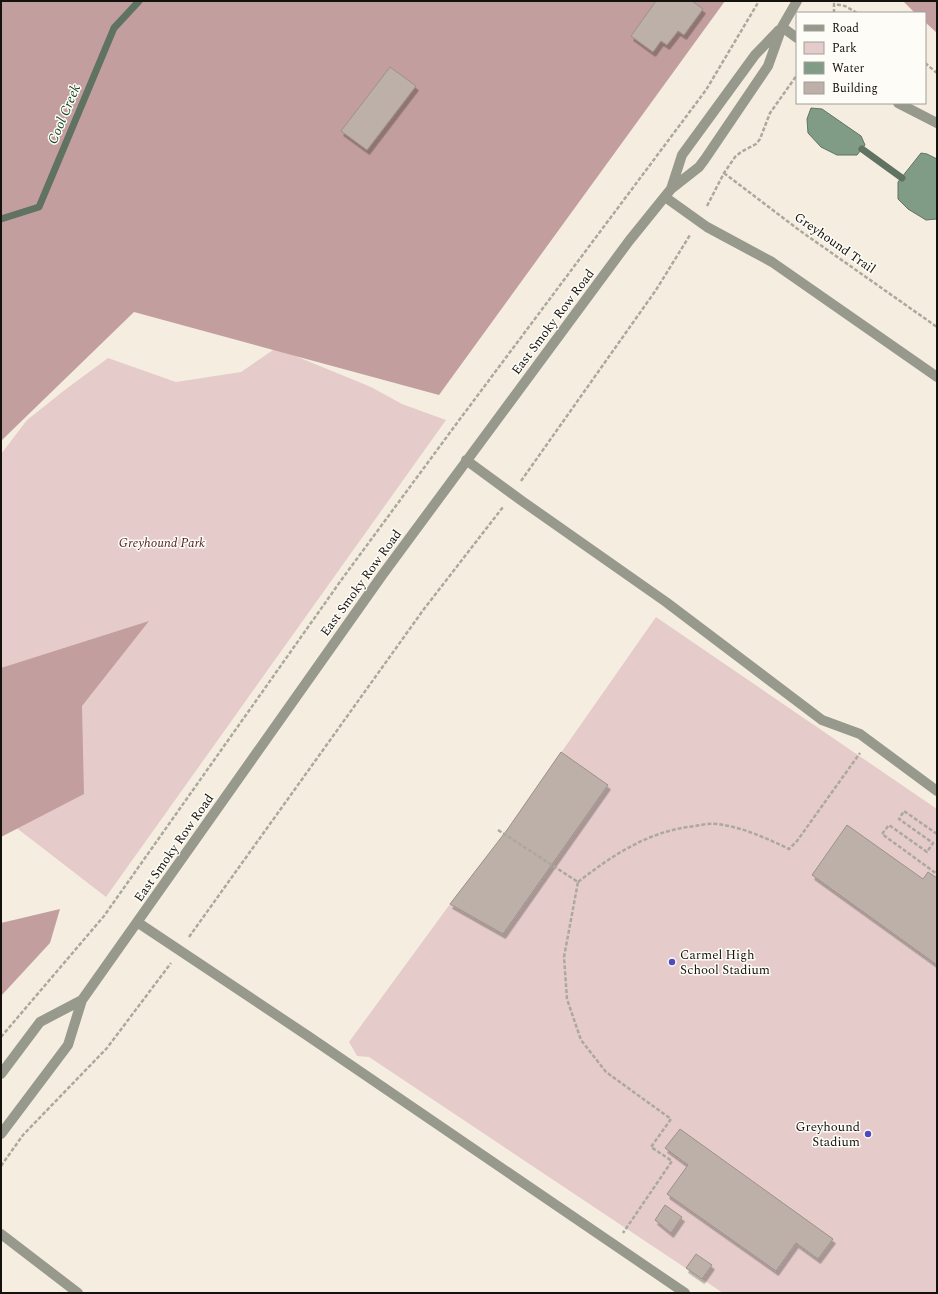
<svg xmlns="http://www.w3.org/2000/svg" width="938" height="1294" viewBox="0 0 938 1294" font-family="Spectral,serif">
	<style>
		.green { fill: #e5cccb }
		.forest { fill: #c39e9e }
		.water { fill: #809c87; stroke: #607363 }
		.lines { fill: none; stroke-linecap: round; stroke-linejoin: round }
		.stream { stroke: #607363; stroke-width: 7 }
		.building { fill: #bdb0a8; stroke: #9d9088; filter: url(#shadow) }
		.path { stroke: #ada89d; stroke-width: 2.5; stroke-dasharray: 4 2; stroke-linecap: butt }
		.minor { stroke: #96998c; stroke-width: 10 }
		.poi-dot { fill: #4e4bc1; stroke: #fefcf6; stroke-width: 1.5 }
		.labels { text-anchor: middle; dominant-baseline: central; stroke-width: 3; stroke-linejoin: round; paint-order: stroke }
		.street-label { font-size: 13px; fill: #15120e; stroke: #fefcf6 }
		.park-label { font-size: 13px; font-style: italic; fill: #501f22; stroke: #fefcf6 }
		.poi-label { font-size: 13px; fill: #15120e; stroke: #fefcf6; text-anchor: start }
		.water-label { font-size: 14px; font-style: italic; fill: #144425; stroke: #fefcf6 }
	</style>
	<defs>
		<filter id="shadow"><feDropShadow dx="2.5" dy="4.5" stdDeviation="0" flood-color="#0004"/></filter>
	</defs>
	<rect width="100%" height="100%" fill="#f5eee0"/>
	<path class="green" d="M276,348l95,39 31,17 44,16 -340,477 -105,-81v-362l26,-34 39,-31 42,-31 68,24 65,-10z
		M656,617l281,192v484h-214l-354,-236 -12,-1 -8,-14 101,-138 57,-74z"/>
	<path class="forest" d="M1,1h724l-286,394 -305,-83 -133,129z
		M903,1h34v32l-12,-11v-9h-10z
		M149,621l-67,85 2,88 -83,43v-169z
		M60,909l-10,34 -49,53v-73z"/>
	<path class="water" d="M811,108l11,1 39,27 4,9 -8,10h-20l-16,-8 -13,-14 -1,-14z
		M921,153l6,1 10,5v60l-11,1 -18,-11 -10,-10v-17z"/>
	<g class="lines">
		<path class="stream" d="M862,149l40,29
			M1,219l38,-12 75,-179 25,-27"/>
	</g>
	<path class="building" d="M656,1h36l11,8 -19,26 -6,-4 -11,14 -6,-4 -8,11 -22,-16z
		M390,67l26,19 -49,64 -26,-19z
		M561,752l47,33 -105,149 -53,-30 57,-74z
		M847,825l76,54 5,-7 9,6v87l-125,-90z
		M680,1129l153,110 -15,20 -22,-16 -20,28 -109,-77 21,-29 -23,-17z
		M665,1205l17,12 -11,16 -16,-13z
		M696,1254l16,11 -10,14 -16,-11z"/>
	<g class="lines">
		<path class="path" d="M834,13v-9l11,2 12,7
			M925,63l12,10
			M724,173l75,57 138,97
			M707,206l17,-33 11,-16 6,-5 15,-8 4,-5 10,-26 27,-38
			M521,481l135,-191 34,-55
			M498,830l80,52 -14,75 3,42 14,41 25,32 65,47 -20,28 21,14 -49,72
			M937,834l-33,-23 -5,8 34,24 -6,9 -38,-27 -7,9 55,40
			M578,882c36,-28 71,-51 117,-56 7,-1 15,-3 22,-2 25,3 49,14 72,25l8,-8 63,-88
			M189,937l235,-328 79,-102
			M1,1037l103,-121 238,-337 115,-156 249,-333 53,-89
			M1,1166l22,-31 84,-87 64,-85"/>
		<path class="minor" d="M782,27l15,11
			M898,103l39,20
			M671,189l11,-34 73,-100 24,-25
			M665,197l42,30 65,35 165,115
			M466,460l56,41 144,101 156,118 38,14 77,57
			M137,922l171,114 377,257
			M1,1074l39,-52 42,-22
			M1,1134l67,-89 14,-45 301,-426 246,-333 42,-52 28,-22 6,-8 63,-93 14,-39 15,-26
			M1,1234l77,59"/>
	</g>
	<g class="poi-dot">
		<circle cx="672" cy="962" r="4"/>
		<circle cx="868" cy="1134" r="4"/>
	</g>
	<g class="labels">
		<g class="street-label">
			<text transform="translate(835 243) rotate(35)">Greyhound Trail</text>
			<text transform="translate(553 322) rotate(-53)">East Smoky Row Road</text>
			<text transform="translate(361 583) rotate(-54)">East Smoky Row Road</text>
			<text transform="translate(174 848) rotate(-55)">East Smoky Row Road</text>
		</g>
		<g class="park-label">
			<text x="162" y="543">Greyhound Park</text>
		</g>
		<g class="poi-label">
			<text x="680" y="955">Carmel High<tspan x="680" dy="15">School Stadium</tspan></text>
			<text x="860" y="1127" text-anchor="end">Greyhound<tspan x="860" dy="15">Stadium</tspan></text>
		</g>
		<g class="water-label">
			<text transform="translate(64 114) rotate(-67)">Cool Creek</text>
		</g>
	</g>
	<rect width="938" height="1294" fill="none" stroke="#15120e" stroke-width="4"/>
	<rect x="796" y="12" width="130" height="92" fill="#fefcf6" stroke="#a19e99"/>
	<rect x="804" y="25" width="20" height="6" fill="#96998c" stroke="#a19e99"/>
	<text x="832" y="32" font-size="12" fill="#15120e">Road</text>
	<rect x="804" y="42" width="20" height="12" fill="#e5cccb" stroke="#a19e99"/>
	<text x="832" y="52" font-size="12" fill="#15120e">Park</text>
	<rect x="804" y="62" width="20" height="12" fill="#809c87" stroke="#a19e99"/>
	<text x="832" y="72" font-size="12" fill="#15120e">Water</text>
	<rect x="804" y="82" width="20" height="12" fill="#bdb0a8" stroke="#a19e99"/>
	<text x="832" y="92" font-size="12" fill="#15120e">Building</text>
</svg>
